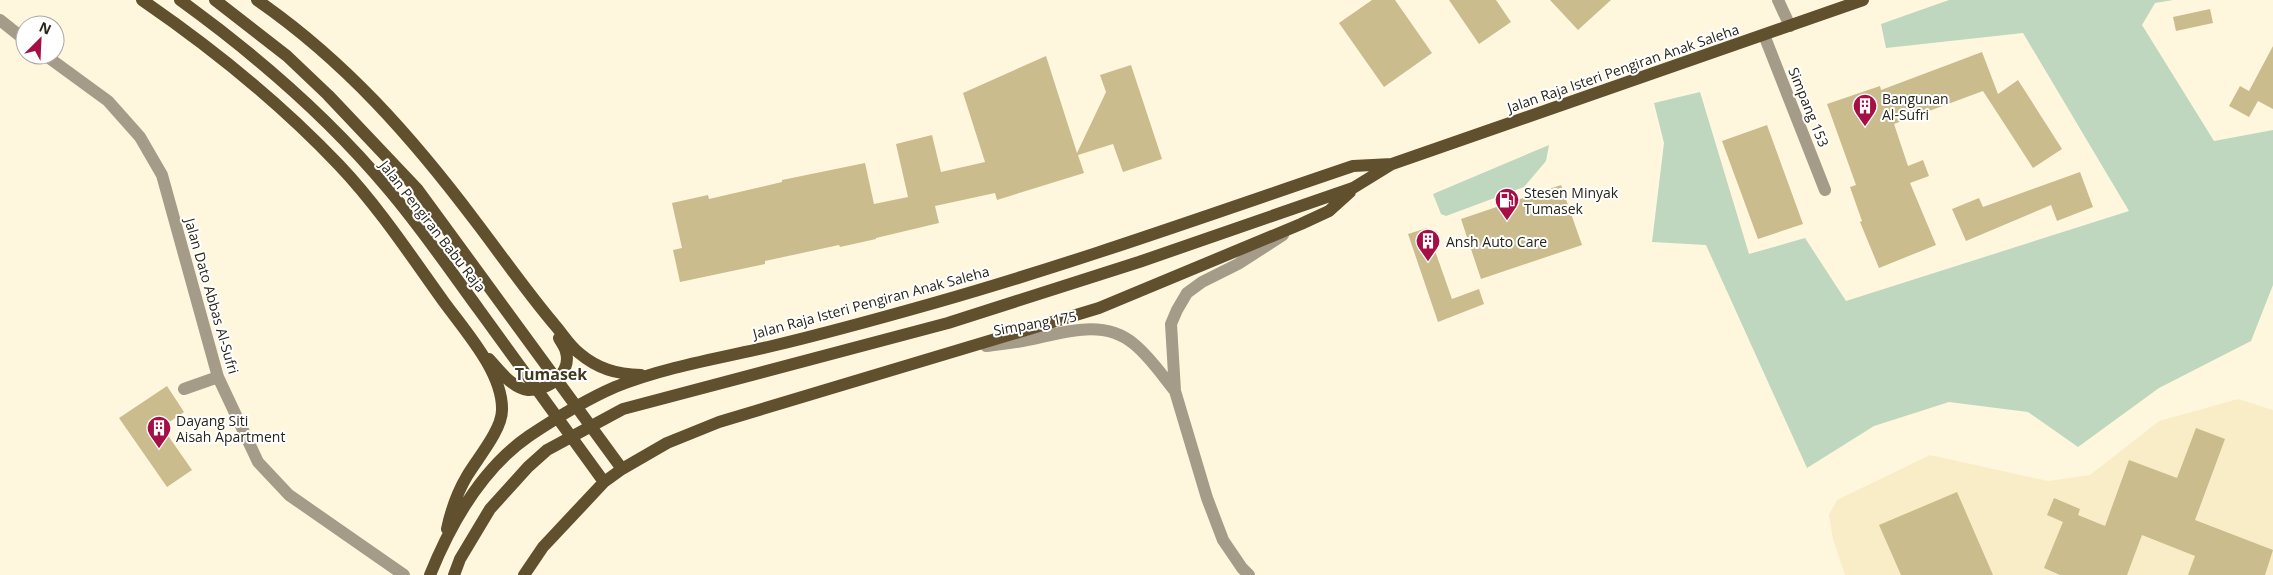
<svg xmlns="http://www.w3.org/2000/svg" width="2273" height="575" viewBox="0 0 2273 575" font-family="'Open Sans',sans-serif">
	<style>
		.built { fill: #f8edc6 }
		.green { fill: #bed7be }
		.building { fill: #cabc8d }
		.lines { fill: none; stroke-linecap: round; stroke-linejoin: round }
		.minor { stroke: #a49b88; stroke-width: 12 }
		.primary { stroke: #60502e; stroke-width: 12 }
		.labels { text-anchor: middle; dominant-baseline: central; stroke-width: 4; stroke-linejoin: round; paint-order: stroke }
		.street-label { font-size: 14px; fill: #272418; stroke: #fff }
		.poi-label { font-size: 14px; fill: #272418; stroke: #fff; text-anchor: start }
		.quarter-label { font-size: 16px; font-weight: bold; fill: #3f381e; stroke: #fff }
	</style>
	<rect width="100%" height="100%" fill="#fef7de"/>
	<path class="built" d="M2238,399l35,11v165h-428l-12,-36 -4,-24 8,-15 93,-45 118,26 42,-6 69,-54z"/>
	<path class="green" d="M1949,0h224l-18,3 -13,22 72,116 59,-11v155l-22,56 -92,47 -81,59 -50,-35 -79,-10 -75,24 -67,42 -101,-223 -54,-3 12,-99 -10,-40 46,-11 49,162 56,-16 41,63 283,-90 -106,-178 -137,15 -5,-24z
		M1549,145l-3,16 -22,26 -78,29 -5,-2 -8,-20z"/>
	<path class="building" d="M1372,0h23l37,53 -48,34 -45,-64z
		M1449,0h47l15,22 -32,22z
		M1550,0h61l-33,30z
		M2210,9l3,14 -37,8 -3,-14z
		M2273,46v63l-15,-8 -9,16 -20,-11 11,-20 9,5z
		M1982,52l16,42 20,-14 44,69 -29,19 -50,-77 -89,33 14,42 15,-6 6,16 -19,7 26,62 -57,23 -19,-46 2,-1 -12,-34 6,-2 -29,-81 53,-18 1,4z
		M1046,56l31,97 29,-61 -6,-17 31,-10 31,94 -39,13 -10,-28 -35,11 6,18 -87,27 -2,-7 -60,13 4,17 -63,15v1l-36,8 -1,-2 -74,16v3l-85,18 -7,-32 9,-2 -10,-45 36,-8 1,4 73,-17v-2l83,-17 9,41 34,-7 -12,-53 36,-9 9,37 44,-10 -22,-69z
		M1767,125l36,99 -45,15 -36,-98z
		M2080,172l13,35 -36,14 -6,-16 -85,36 -14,-32 27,-11 4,9z
		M1561,185l21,60 -101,34 -20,-60z
		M1427,228l25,71 27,-10 5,15 -46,18 -30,-88z
		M167,386l17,26 -22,15 30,43 -25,17 -48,-69z
		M2196,428l29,11 -30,81 78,30 -8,25h-77l7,-19 -53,-21 -15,40h-67l-16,-7 19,-46 -16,-7 7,-17 26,11 -2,6 27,11 24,-66 48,18z
		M1957,492l36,83h-92l-22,-50z"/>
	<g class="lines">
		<path class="minor" d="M1778,0l12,26
			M0,20l25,20
			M1764,35l61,155
			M45,55l63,46 32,36 22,38 56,202 40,85 31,33 115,80
			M986,346c14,-2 28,-3 42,-6 35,-7 75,-22 106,4 16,13 28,31 41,47
			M184,389l34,-12
			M1249,575l-7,-7 -19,-28 -16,-42 -32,-107 -4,-67 6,-14 10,-17 15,-11 36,-18 45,-29"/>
		<path class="primary" d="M142,0c70,48 138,103 197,165 39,41 72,91 105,137 22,30 59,71 58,108 0,20 -25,49 -35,66 -10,17 -16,34 -20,53
			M180,0c76,55 149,118 209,190 33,39 61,80 91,121 42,57 83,114 124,171
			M215,0l72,56 41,39 90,95 204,279
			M257,0c88,61 155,137 219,222 26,34 50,69 78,102 8,9 15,21 25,29 19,16 37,21 62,22
			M489,359c10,11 23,29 39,31 20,1 44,-17 38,-38 -1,-5 -5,-10 -7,-14
			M430,575c21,-52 51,-106 99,-139 27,-18 56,-36 86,-49 50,-20 105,-29 157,-41 55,-13 109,-28 162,-43 141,-40 280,-90 419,-137l39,-2
			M454,575l6,-16 30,-50 38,-42 19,-17 76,-41 325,-86 191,-61 214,-74 39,-24 471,-164
			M524,575l19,-28 61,-65 18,-13 45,-26 52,-21 380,-114 202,-84 28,-13 21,-19"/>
	</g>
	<defs>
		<symbol id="building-pin" viewBox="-11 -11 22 30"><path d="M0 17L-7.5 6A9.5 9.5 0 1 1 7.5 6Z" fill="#a60f45" stroke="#fff"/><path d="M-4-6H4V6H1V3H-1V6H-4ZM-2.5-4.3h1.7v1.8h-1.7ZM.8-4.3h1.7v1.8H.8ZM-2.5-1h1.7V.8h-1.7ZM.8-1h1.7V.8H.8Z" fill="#fff"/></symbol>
		<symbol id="fuel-pin" viewBox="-11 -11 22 30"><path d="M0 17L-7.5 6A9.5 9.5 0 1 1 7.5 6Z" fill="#a60f45" stroke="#fff"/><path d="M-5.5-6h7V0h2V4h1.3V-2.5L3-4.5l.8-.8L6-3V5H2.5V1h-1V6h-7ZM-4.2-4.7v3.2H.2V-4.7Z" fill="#fff"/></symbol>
	</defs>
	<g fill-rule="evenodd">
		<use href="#building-pin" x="1851" y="92" width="28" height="38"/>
		<use href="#fuel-pin" x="1493" y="186" width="28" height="38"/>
		<use href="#building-pin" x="1414" y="227" width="28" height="38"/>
		<use href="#building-pin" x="145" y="414" width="28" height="38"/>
	</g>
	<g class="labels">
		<g class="street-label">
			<text transform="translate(1623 68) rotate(-19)">Jalan Raja Isteri Pengiran Anak Saleha</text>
			<text transform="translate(1809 107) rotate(68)">Simpang 153</text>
			<text transform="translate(433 226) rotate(52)">Jalan Pengiran Babu Raja</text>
			<text transform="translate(212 296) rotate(74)">Jalan Dato Abbas Al-Sufri</text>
			<text transform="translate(871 302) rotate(-15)">Jalan Raja Isteri Pengiran Anak Saleha</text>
			<text transform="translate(1035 323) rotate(-10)">Simpang 175</text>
		</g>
		<g class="poi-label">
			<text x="1882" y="98">Bangunan<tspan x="1882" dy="16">Al-Sufri</tspan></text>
			<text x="1524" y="192">Stesen Minyak<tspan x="1524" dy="16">Tumasek</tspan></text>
			<text x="1446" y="241">Ansh Auto Care</text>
			<text x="176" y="420">Dayang Siti<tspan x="176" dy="16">Aisah Apartment</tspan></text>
		</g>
		<g class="quarter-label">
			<text x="551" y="374">Tumasek</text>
		</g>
	</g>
	<g transform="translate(40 40) rotate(24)"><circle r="24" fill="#ffffff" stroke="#a9a7a3"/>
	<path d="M0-4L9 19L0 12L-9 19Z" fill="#a60f45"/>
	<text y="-8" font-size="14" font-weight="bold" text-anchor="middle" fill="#272418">N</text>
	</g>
</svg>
